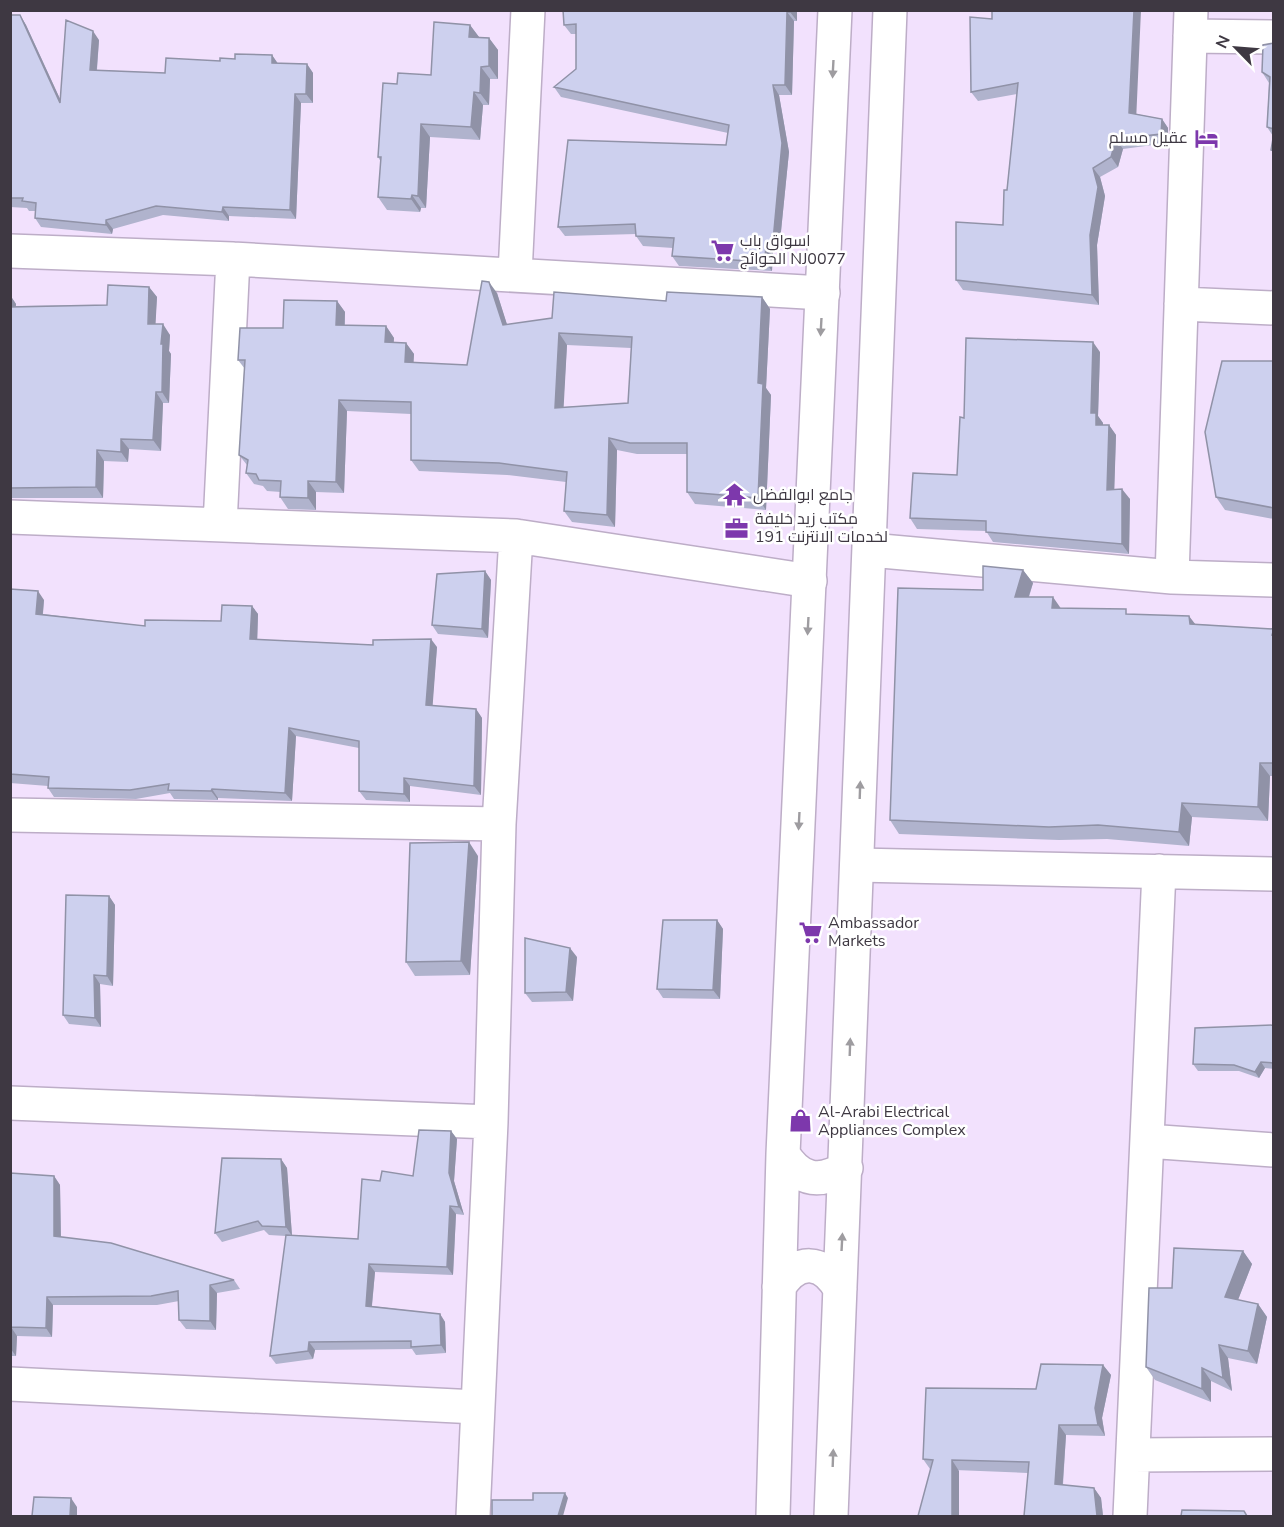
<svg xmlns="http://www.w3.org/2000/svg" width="1284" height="1527" viewBox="0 0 1284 1527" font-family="'Nunito Sans',Cairo,sans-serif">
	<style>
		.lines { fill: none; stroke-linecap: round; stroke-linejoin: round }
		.minor-casing { stroke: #bdadc7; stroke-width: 36 }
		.tertiary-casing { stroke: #bdadc7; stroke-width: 36 }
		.minor { stroke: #fff; stroke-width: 33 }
		.tertiary { stroke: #fff; stroke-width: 33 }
		.wall { fill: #b0b3cd; fill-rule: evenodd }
		.shaded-wall { fill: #9092a7 }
		.building { fill: #cdd0ee; stroke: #9092a7; stroke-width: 1.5; fill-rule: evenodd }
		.oneway { fill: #9e9ca0 }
		.labels { text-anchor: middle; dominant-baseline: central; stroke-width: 5; stroke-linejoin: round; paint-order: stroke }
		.poi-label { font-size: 16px; fill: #3e3842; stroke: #fff; text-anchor: start }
	</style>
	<rect width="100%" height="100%" fill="#f2e1fd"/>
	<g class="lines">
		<defs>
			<path id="minor" d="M1190,36l84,1
				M10,251l223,8 590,34
				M515,274l13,-264
				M1181,304l93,4
				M10,517l506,19 294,45
				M220,525l13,-266
				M870,550l302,27 102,3
				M1172,577l19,-567
				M10,815l489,9
				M857,865l417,9
				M10,1103l481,19
				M1147,1141l127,9
				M10,1384l467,23
				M1133,1455l141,-1
				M473,1516l18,-394 8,-298 17,-288
				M1130,1516l29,-645"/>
			<path id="tertiary" d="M783,1154c17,27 36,30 63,14
				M779,1287c18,-29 44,-28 61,2
				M773,1516l10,-362 52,-1144
				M831,1516l59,-1506"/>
		</defs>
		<use href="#minor" class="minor-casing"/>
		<use href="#tertiary" class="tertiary-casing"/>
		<use href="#minor" class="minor"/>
		<use href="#tertiary" class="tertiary"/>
	</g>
	<path class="wall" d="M797,10v11h-3l-2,74h-13l10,57 -10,99h-6l-1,20 -93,-5 -7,-10 1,-8 -30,-2 -7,-10v-2l-71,2 -7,-9 168,-82 2,-12 -167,-36 -7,-10 22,-18v-35h-5l-7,-9z
		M10,15h10l6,10 34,74 39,-59 -2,30 68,3 55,-12 52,-6 5,8 30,1 6,9v30h-12l-5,116 -67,-3v5l-66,-6 -50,14 -1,5 -71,-7 -6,-9v-7h-6l-2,-3 -17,-1z
		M992,19l144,95 26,5 6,9v15l-45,6 -5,18 -18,10 5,19 -8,49 2,60 -136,-15 -7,-10 47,-55 14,-131 -39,7 -7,-9z
		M470,25l9,12 10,1 9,12v29h-8l-1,26h-6l-3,35 -50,-3 -4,71h-5l-1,4 -33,-2 -9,-13 3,-35 -3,-5 53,-82z
		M1274,43v110l-3,-3 2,-14 -6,-9 2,-44 -7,-11z
		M149,287l8,10 -2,27 15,11 -1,16 2,3 -2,49h-6l-2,48 -32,-2 -1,13 -24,-1 -1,37h-93v-203l6,9v2l91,-1z
		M497,293l10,32 159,-24 96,-4 8,12 -4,79 5,7 -5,115 -71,-6 -8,-12v-38h-50l-20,-4 -2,77 -43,-5 -8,-11 2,-29 -59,-7 -88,-4 -8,-11v-46l-64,-3 -3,82 -28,-1v18l-28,-1 -8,-12 1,-5 -14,-1 -4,-5 -9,-2 -8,-11 1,-8 -8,-10 6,-86 -7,-9 45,-32 54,-27 8,11v13l41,1 8,12 -1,5h13l8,11 -1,9 54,2zM567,345l64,3 -3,55 -65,4z
		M1100,352l-2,64 5,7v2h6l7,10 -2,54 16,10 -1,55 -136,-12 -7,-11 -69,-2 -7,-11 47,-43 7,-57z
		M1274,361v158l-49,-9 -9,-13z
		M1023,570l10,13 -4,14 32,12 69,5 65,10 79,5v147h-4l-2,45 -76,-4 -3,29 -82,-7 -48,1 -160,-6 -9,-14 93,-230z
		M485,571l6,9 -3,58 -50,-4 -6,-9z
		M10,589l34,11 -1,14 102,12 76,-5 31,-15 6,8 -1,26 180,7 -5,59 44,3 6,9 -1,77 -71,-9v16l-44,-2 -7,-9v-43l-63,-12 -4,65 -74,-3v2l-44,-1 -4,-6 -34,6 -82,-2 -6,-9v-2l-38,-3z
		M478,856l-8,119 -55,1 -9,-14z
		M109,896l6,9 -2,81 -13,-2 1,43 -32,-3 -6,-9z
		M717,920l6,9 -3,70 -57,-1 -6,-9z
		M577,957l-4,44 -41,1 -7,-9z
		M1274,1025v44l-9,-1 -6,10 -20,-7h-41l-5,-7z
		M451,1131l6,8 -3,42 10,34 -8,-1 -3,61 -78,-3 -3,34 68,8 5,8 1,31 -30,2 -4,-6 -97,1 -2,9 -37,5 -6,-8 16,-120 -17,-1 -5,-5 -42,12 -7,-9 66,-74 6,9 5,67 66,4 22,-58 33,-5z
		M10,1173l44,3 6,9 1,52 173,43 6,9 -23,4 -1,37 -30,-1 -7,-9v-19l-22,4h-104l-1,32 -35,-1 -1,20h-6z
		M1243,1251l9,13 -14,36 20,4 9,13 -10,47 -29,-6 4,33 -21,-10v21l-56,-22 -9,-13 26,-79z
		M1103,1365l8,10 -9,43 3,18 -39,-1 -3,50 31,3 7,10 2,18h-79l4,-43 -98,-4 -7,-10 113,-70z"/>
	<path class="shaded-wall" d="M790,10h7v11l-7,-9z
		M1134,10h7l-5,112 -7,-9z
		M787,12l7,9 -2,74 -7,-10z
		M20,15l6,10 40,87 -6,-9z
		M470,25l9,12h-10z
		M93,31l6,9 -3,39 -6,-9z
		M489,38l9,12v29l-9,-13z
		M272,55l7,10 -7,-2z
		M307,64l6,9v30l-7,-9z
		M481,67l9,12 -1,26 -9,-12z
		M773,85l6,10 10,57 -10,99 -6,-10z
		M474,92l9,13 -3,35 -9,-13z
		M295,94l6,9 -5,116 -6,-9z
		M1162,119l6,9v15l-7,-9z
		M421,124l9,13 -4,71 -8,-12z
		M1116,139l7,10 -5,18 -7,-10z
		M1093,168l7,9 5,19 -8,49 2,60 -7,-10 -2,-60z
		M412,195l9,13 -1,4 -9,-13z
		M223,207l6,9v5l-7,-9z
		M106,220l7,9 -1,5 -6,-9z
		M766,241l7,10 -1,20 -7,-9z
		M489,282l8,11 14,44 -8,-12z
		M149,287l8,10 -2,37 -7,-10z
		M10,295l6,9 -1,13 -5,-6z
		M762,297l8,12 -4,79 5,7 -5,115 -8,-12v-115z
		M337,301l8,11 -1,25 -8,-12z
		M163,324l7,11 -1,16 2,3 -2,49 -7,-11 -1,-48z
		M386,326l8,12 -1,16 -8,-12z
		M559,333l8,12 -4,74 -8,-11z
		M1093,342l7,10 -2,64 5,7v12l-7,-10 -5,-12z
		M406,343l8,11 -1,20 -8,-12z
		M156,392l7,11 -2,48 -8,-11z
		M339,400l8,11 -3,82 -8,-11z
		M1109,425l7,10 -2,65 -7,-10z
		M609,438l8,12 -2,77 -8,-12z
		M121,439l8,10 -1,13 -7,-10z
		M97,450l7,11 -1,37 -7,-11z
		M308,481l8,11v18l-8,-12z
		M1122,489l8,10 -1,55 -7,-10z
		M1023,570l10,13 -9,28 -9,-14z
		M485,571l6,9 -3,58 -6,-9z
		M38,591l6,9 -2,22 -6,-8z
		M1053,597l9,13 -10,-2z
		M252,606l6,8 -1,34 -7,-9z
		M1189,616l10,13 -9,-5z
		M431,639l6,8 -5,67 -6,-9z
		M476,709l6,9 -1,77 -7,-9z
		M289,728l7,8 -4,65 -7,-8z
		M1260,763l10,13 -2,45 -10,-14z
		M404,778l6,8v16l-6,-8z
		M212,789l6,9v2l-7,-9z
		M1182,803l10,14 -3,29 -10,-14z
		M469,842l9,14 -8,119 -9,-14z
		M109,896l6,9 -2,81 -6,-10z
		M717,920l6,9 -3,70 -7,-9z
		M570,948l7,9 -4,44 -7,-9z
		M94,975l6,9 1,43 -6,-9z
		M1261,1062l4,6 -6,10 -4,-6z
		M451,1131l6,8 -3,42 10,34 -5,-8 -10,-34z
		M281,1159l6,9 5,68 -6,-9z
		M54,1176l6,9 1,60 -7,-9z
		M450,1206l6,8 -3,61 -6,-8z
		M1243,1251l9,13 -18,46 -9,-13z
		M369,1264l6,8 -4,42 -5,-8z
		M210,1285l7,8 -1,37 -6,-9z
		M47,1297l6,8 -1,32 -6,-9z
		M1258,1304l9,13 -10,47 -9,-13z
		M440,1314l5,8 1,31 -5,-8z
		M11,1327l6,9 -1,20 -6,-8z
		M309,1342l6,8 -2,9 -5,-8z
		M1219,1345l9,13 4,33 -9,-13z
		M1103,1365l8,10 -9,43 3,18 -7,-11 -3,-17z
		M1202,1368l9,13v21l-9,-13z
		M1059,1425l7,10 -4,59 -7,-10z
		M952,1460l7,11v45h-7z
		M1094,1488l7,10 2,18h-6z
		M565,1493l3,5 -5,18h-5z
		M71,1498l6,9v9h-7z"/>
	<path class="building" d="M563,10h227v2h-3l-2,73h-12l9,58 -9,98h-7l-1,21 -93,-6 2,-18 -38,-2 -1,-12 -77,3 10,-87 158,5 3,-20 -175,-38 22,-18v-45l-12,1z
		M992,10h142l-5,103 33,6 -1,15 -45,5 -5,18 -18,11 5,19 -8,48 2,60 -136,-15v-58l47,3 1,-35h3l11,-107 -47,9 -1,-75 22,2z
		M10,15h10l40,88 6,-83 27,11 -3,39 75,3 1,-15 54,3v-3l15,1v-5l37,1v8l35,1 -1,30h-11l-5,116 -67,-3 -1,5 -66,-6 -50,14v5l-71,-7 1,-15 -14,-2 1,-3h-13z
		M434,22l36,3 -1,12 20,1v28l-8,1 -1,26 -6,-1 -3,35 -50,-3 -3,72 -6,-1 -1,4 -33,-2 3,-40h-3l5,-74 14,1 1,-11 33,2z
		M1274,43v86l-7,-2 3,-50 -8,-5 1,-27z
		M1274,133v18l-3,-1z
		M482,281l7,1 14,43 49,-7 2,-26 112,9 1,-9 95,5 -4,86 5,1 -5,114 -71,-6v-49h-57l-21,-5 -2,77 -43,-4 3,-39 -68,-9 -88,-3v-58l-72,-2 -3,82 -28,-1v17l-28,-1 1,-16 -22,-1 -3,-6 -10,-1 2,-13 -9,-5 6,-95h-7l2,-32h43l1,-28 53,1 -1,24 50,1 -1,16 21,1 -1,19 62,3zM559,333l73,4 -4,66 -73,5z
		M108,285l41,2 -1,37h15l-2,20h2l-1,48h-6l-3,48 -32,-1v13l-24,-2 -1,37 -86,1v-181l97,-2z
		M966,338l127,4 -2,71h5v12h13l-2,65 15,-1v55l-136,-12v-11l-76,-3 3,-45 44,2 3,-58 4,1z
		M1222,361h52v147l-58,-11 -11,-65z
		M983,566l40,4 -8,27h38l-1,11 74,1v5l63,2 1,8 84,5 -2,6h2v128h-14l-2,44 -76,-4 -3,29 -81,-7 -49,2 -159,-7 8,-232 85,2z
		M485,571l-3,58 -50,-4 5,-51z
		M10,589l28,2 -2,23 109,12v-6l76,1 1,-16 30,1 -2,33 123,6v-5l58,-1 -5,66 50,4 -2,77 -70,-8v16l-45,-3v-50l-70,-13 -4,65 -73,-4 -1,2 -43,-1 1,-6 -39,6 -82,-2 1,-11 -39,-3z
		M469,842l-8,119 -55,1 4,-119z
		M66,895l43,1 -2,80 -13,-1 1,43 -32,-3z
		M663,920h54l-4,70 -56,-1z
		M525,938l45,10 -4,44 -41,1z
		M1274,1025v38l-13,-1 -6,10 -21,-7 -41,-1 2,-36z
		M419,1130l32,1 -2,42 10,34 -9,-1 -3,61 -78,-3 -3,42 74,8 1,31 -30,2v-6l-102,1 -1,9 -38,5 16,-121 72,4 4,-60 18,2 2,-10 31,5z
		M222,1158l59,1 5,68 -24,-1 -4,-5 -43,12z
		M10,1173l44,3v60l57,7 123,37 -24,5v36l-31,-1 -1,-29 -27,5 -104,1 -1,31 -35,-1 -1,3z
		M1174,1248l69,3 -18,46 33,7 -10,47 -29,-6 4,33 -21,-10v21l-56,-22 3,-79h23z
		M1041,1364l62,1 -8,43 3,17h-39l-4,59 39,4 3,28h-73l5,-54 -77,-2v56h-34l15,-56 -10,-1 3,-71 110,1z
		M533,1493h32l-7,23h-66v-16h41z
		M34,1497l37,1 -1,18h-38z
		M1182,1510l62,1 3,5h-66z"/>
	<defs><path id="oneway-solid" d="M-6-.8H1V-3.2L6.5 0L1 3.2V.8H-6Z" transform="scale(1.5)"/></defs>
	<g class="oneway">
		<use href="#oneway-solid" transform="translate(833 69) rotate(93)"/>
		<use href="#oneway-solid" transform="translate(821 327) rotate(93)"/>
		<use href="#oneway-solid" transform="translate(808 626) rotate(93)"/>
		<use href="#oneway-solid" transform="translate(860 790) rotate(-88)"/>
		<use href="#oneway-solid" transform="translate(799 821) rotate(93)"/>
		<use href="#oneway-solid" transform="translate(850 1047) rotate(-88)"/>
		<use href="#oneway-solid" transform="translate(842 1242) rotate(-87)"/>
		<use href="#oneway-solid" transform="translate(833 1458) rotate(-88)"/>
	</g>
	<defs>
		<symbol id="hotel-bare" viewBox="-9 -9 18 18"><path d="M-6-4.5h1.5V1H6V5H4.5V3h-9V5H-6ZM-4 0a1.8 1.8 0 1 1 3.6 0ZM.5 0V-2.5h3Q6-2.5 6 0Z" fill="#7d38ac" stroke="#fff" stroke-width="2.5" paint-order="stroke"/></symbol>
		<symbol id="supermarket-bare" viewBox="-9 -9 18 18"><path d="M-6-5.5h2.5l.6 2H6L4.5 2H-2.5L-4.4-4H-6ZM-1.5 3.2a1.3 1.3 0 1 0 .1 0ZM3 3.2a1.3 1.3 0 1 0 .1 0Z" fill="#7d38ac" stroke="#fff" stroke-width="2.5" paint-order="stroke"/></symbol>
		<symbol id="temple-bare" viewBox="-9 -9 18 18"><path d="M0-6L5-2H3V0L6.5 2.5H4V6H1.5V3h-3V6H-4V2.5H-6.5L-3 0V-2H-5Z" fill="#7d38ac" stroke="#fff" stroke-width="2.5" paint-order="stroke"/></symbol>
		<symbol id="office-bare" viewBox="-9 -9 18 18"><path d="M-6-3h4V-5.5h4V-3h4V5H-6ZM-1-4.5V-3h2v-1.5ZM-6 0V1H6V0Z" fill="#7d38ac" stroke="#fff" stroke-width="2.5" paint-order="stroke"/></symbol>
		<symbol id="shop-bare" viewBox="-9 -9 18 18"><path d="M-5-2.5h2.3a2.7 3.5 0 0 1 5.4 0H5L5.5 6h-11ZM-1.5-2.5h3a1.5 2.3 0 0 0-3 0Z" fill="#7d38ac" stroke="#fff" stroke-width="2.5" paint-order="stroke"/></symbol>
	</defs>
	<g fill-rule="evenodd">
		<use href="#hotel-bare" x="1190" y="122" width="33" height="33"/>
		<use href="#supermarket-bare" x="706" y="234" width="33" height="33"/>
		<use href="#temple-bare" x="718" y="478" width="33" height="33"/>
		<use href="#office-bare" x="720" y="512" width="33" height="33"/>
		<use href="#supermarket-bare" x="794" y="916" width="33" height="33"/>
		<use href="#shop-bare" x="784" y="1104" width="33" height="33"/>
	</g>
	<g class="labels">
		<g class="poi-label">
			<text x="1188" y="138" text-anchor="end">عقيل مسلم</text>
			<text x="740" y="241">اسواق باب<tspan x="740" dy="18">الحوائج NJ0077</tspan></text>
			<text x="753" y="495">جامع ابوالفضل</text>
			<text x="755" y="519">مكتب زيد خليفة<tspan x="755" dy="18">لخدمات الانترنت 191</tspan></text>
			<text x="828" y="923">Ambassador<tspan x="828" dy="18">Markets</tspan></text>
			<text x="818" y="1112">Al-Arabi Electrical<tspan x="818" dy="18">Appliances Complex</tspan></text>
		</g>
	</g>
	<rect width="1284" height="1527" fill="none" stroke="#3e3842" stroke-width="24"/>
	<g transform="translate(1236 48) rotate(295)" stroke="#ffffff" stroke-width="4.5" paint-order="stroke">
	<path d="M0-4.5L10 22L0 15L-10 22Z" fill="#3e3842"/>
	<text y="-9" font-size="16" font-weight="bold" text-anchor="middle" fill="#3e3842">N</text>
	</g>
</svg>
